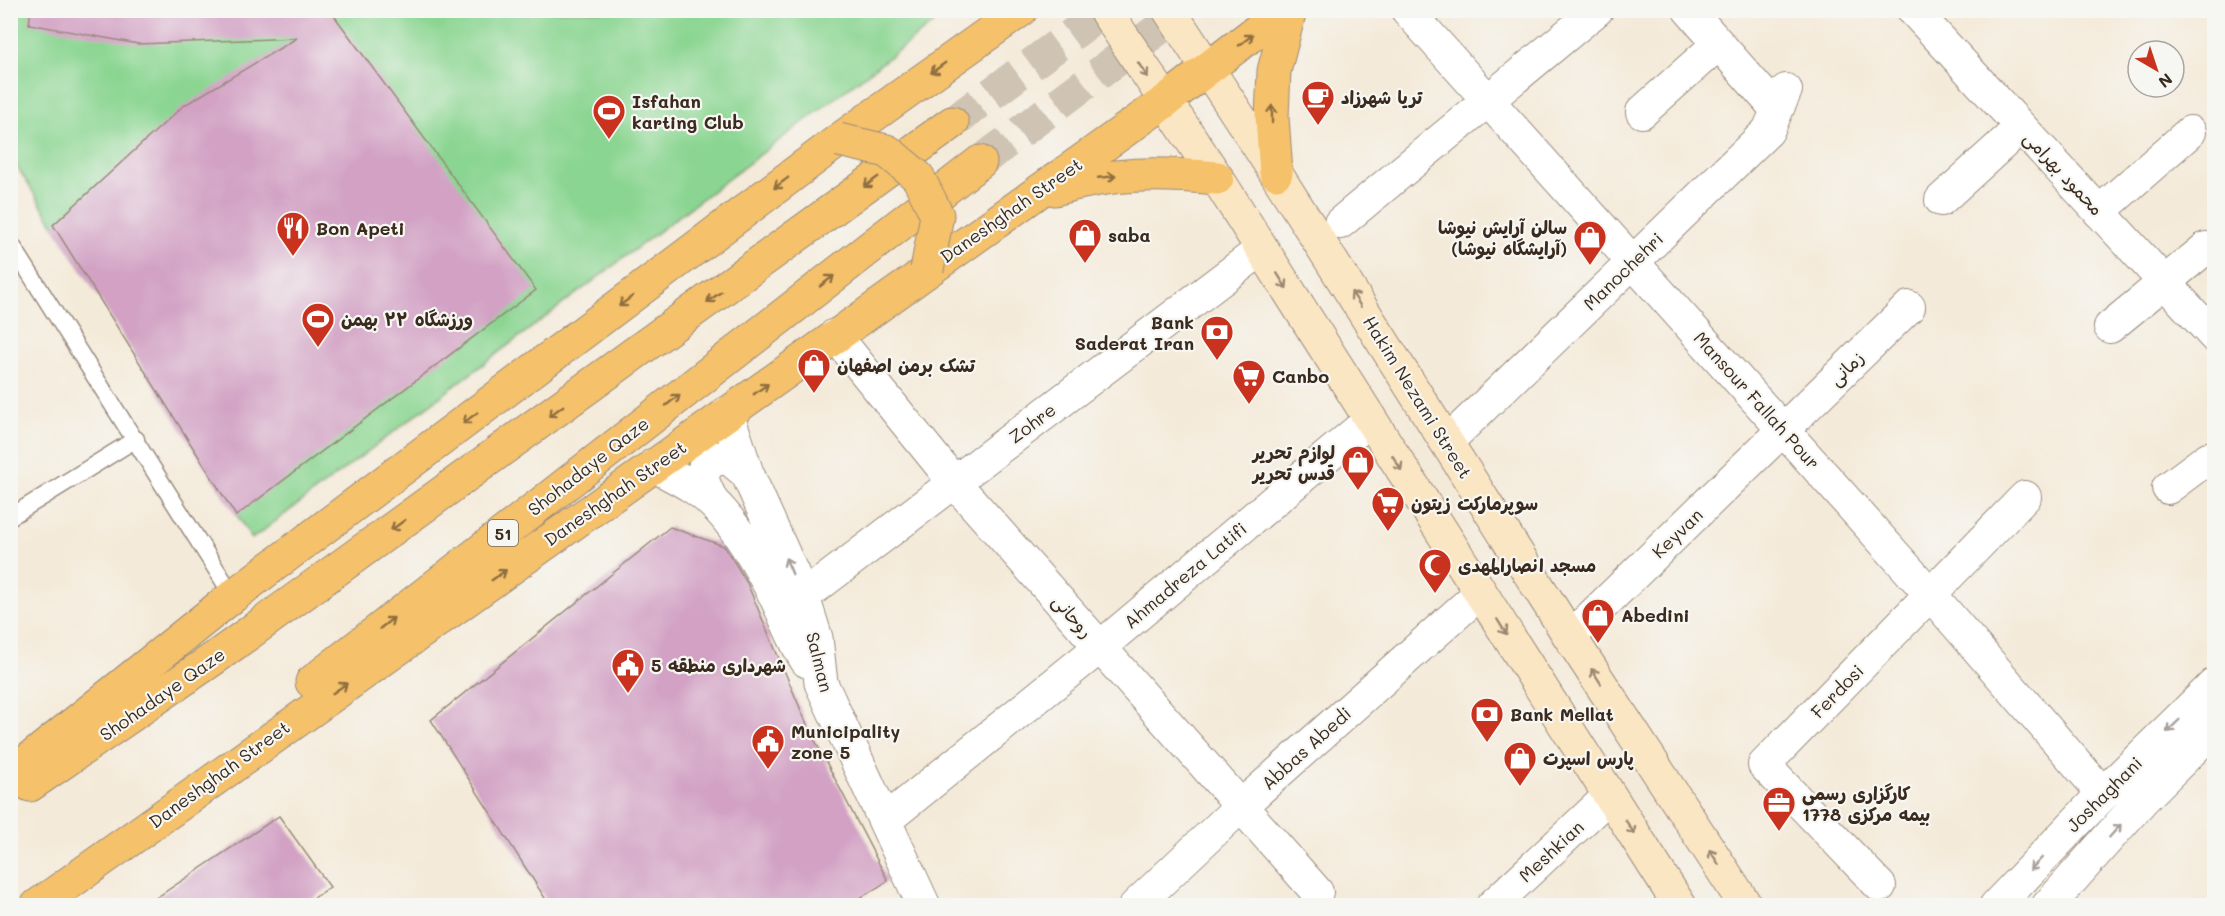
<svg xmlns="http://www.w3.org/2000/svg" width="2225" height="916" viewBox="0 0 2225 916" font-family="Mali,'Playpen Sans Arabic',sans-serif">
	<style>
		.green { fill: #8ad591; stroke: #628058; stroke-width: 1.5 }
		.building { fill: #d2a1c4 }
		.lines { fill: none; stroke-linecap: round; stroke-linejoin: round }
		.primary-tunnel { stroke: #cfc4b4; stroke-width: 33; stroke-dasharray: 33 16; stroke-linecap: butt }
		.service-casing { stroke: #988a7c; stroke-width: 19 }
		.minor-casing { stroke: #988a7c; stroke-width: 34 }
		.tertiary-casing { stroke: #988a7c; stroke-width: 35 }
		.secondary-casing { stroke: #988a7c; stroke-width: 35 }
		.primary-casing { stroke: #988a7c; stroke-width: 35 }
		.service { stroke: #fff; stroke-width: 16 }
		.minor { stroke: #fff; stroke-width: 32 }
		.tertiary { stroke: #fff; stroke-width: 33 }
		.secondary { stroke: #fbe6c4; stroke-width: 33 }
		.primary { stroke: #f5c16b; stroke-width: 33 }
		.primary-bridge-casing { stroke: #988a7c; stroke-width: 35; stroke-linecap: butt }
		.primary-bridge { stroke: #f5c16b; stroke-width: 33 }
		.oneway { stroke: #8f6e41 }
		.oneway2 { stroke: #9b8871 }
		.oneway3 { stroke: #a79f9a }
		.labels { text-anchor: middle; dominant-baseline: central; stroke-width: 4.5; stroke-linejoin: round; paint-order: stroke }
		.shield { fill: #f6f6f2; stroke: #73675e; stroke-width: 1.5 }
		.shield-label { font-size: 16px; font-weight: bold; fill: #3b2a1e }
		.poi-label { font-size: 18px; font-weight: bold; fill: #3b2a1e; stroke: #f6f6f2; text-anchor: start }
		.street-label { font-size: 18px; fill: #3b2a1e; stroke: #f6f6f2 }
	</style>
	<rect width="100%" height="100%" fill="#f6f6f2"/>
	<filter id="ink" filterUnits="userSpaceOnUse"><feTurbulence type="fractalNoise" baseFrequency=".0167" numOctaves="2"/><feDisplacementMap in="SourceGraphic" scale="12" xChannelSelector="R" yChannelSelector="G"/><feConvolveMatrix kernelMatrix="1 2 1 2 8 2 1 2 1" color-interpolation-filters="sRGB"/></filter>
	<filter id="wash" filterUnits="userSpaceOnUse"><feTurbulence type="fractalNoise" baseFrequency=".008" numOctaves="4" result="noise"/><feDisplacementMap in="SourceGraphic" scale="24" xChannelSelector="R" yChannelSelector="G"/><feGaussianBlur stdDeviation="1.35" result="paint"/><feColorMatrix in="noise" values="0 0 0 0 0 0 0 0 0 0 0 0 0 0 0 0 0 1.4 0 .05"/><feComposite in="paint" operator="in"/></filter>
	<g filter="url(#wash)">
		<rect width="100%" height="100%" fill="#f4ead9"/>
		<path class="green" d="M11,11h939l-698,528 -241,-382z"/>
		<g id="blocks">
			<path class="building" d="M31,10h299l206,280 -300,226 -183,-291 130,-119 114,-68 -159,6 -109,-20z
				M670,527l54,19 11,17 12,20 62,146 79,152 -41,25h-297l-119,-186z
				M279,816l51,71 -28,19h-158z"/>
		</g>
	</g>
	<g filter="url(#ink)">
		<use href="#blocks" fill-opacity="0" stroke="#988a7c" stroke-width="1.5"/>
		<g class="lines">
			<path class="primary-tunnel" d="M952,123l153,-113
				M980,162l204,-152"/>
			<defs>
				<path id="service" d="M10,242l223,354
					M10,517l126,-78"/>
				<path id="minor" d="M1407,10l524,585 172,199
					M1689,10l88,100
					M1913,10l301,326
					M1642,112l75,-67
					M1941,200l80,-73
					M2099,212l91,-80
					M1340,223l257,-213
					M2110,327l96,-79
					M835,335l119,147 363,410
					M1447,442l321,-311 18,-41
					M2168,488l40,-30 6,7
					M803,597l459,-348
					M1570,637l339,-330
					M887,819l213,-172 270,-227
					M1880,886l-116,-121 261,-268
					M1135,906l106,-100 239,-213
					M1492,906l117,-110"/>
				<path id="tertiary" d="M727,413l20,60 56,124 13,41 5,45 103,223
					M654,465c19,11 42,21 58,37 22,20 44,58 58,84 14,25 22,52 37,75
					M712,502l-10,-22 3,-14 12,-8 13,1 17,14
					M1996,906l107,-112 111,-109
					M2048,906l95,-107 71,-71"/>
				<path id="secondary" d="M1105,10l112,168 463,728
					M1169,10l92,140 309,487 176,269"/>
				<path id="primary" d="M1276,173l-4,-56 2,-46 16,-61
					M1055,189c57,-17 104,-16 162,-11
					M312,682l668,-520
					M10,775l223,-179 606,-456 182,-130
					M30,785l186,-128 736,-534
					M37,906l1126,-803 121,-93"/>
			</defs>
			<use href="#service" class="service-casing"/>
			<use href="#minor" class="minor-casing"/>
			<use href="#tertiary" class="tertiary-casing"/>
			<use href="#secondary" class="secondary-casing"/>
			<use href="#primary" class="primary-casing"/>
			<use href="#service" class="service"/>
			<use href="#minor" class="minor"/>
			<use href="#tertiary" class="tertiary"/>
			<use href="#secondary" class="secondary"/>
			<use href="#primary" class="primary"/>
			<defs>
				<path id="primary-bridge" d="M839,140l48,11 31,26 19,38 -10,55"/>
			</defs>
			<use href="#primary-bridge" class="primary-bridge-casing"/>
			<use href="#primary-bridge" class="primary-bridge"/>
		</g>
		<defs><path id="oneway-shaft" d="M-6 0H5M1.5-3L5.5 0L1.5 3" fill="none" stroke-width="1.6" stroke-linecap="round" stroke-linejoin="round" transform="scale(1.5)"/></defs>
		<g class="oneway">
			<use href="#oneway-shaft" transform="translate(1246 40) rotate(-38)"/>
			<use href="#oneway-shaft" transform="translate(938 68) rotate(144)"/>
			<use href="#oneway-shaft" transform="translate(1272 114) rotate(-90)"/>
			<use href="#oneway-shaft" transform="translate(1107 177) rotate(-5)"/>
			<use href="#oneway-shaft" transform="translate(871 182) rotate(144)"/>
			<use href="#oneway-shaft" transform="translate(781 183) rotate(143)"/>
			<use href="#oneway-shaft" transform="translate(827 281) rotate(-38)"/>
			<use href="#oneway-shaft" transform="translate(714 297) rotate(144)"/>
			<use href="#oneway-shaft" transform="translate(626 301) rotate(143)"/>
			<use href="#oneway-shaft" transform="translate(761 389) rotate(-36)"/>
			<use href="#oneway-shaft" transform="translate(673 400) rotate(-38)"/>
			<use href="#oneway-shaft" transform="translate(556 411) rotate(144)"/>
			<use href="#oneway-shaft" transform="translate(470 418) rotate(143)"/>
			<use href="#oneway-shaft" transform="translate(398 525) rotate(144)"/>
			<use href="#oneway-shaft" transform="translate(499 575) rotate(-35)"/>
			<use href="#oneway-shaft" transform="translate(387 623) rotate(-38)"/>
			<use href="#oneway-shaft" transform="translate(340 688) rotate(-35)"/>
		</g>
		<g class="oneway2">
			<use href="#oneway-shaft" transform="translate(1143 70) rotate(56)"/>
			<use href="#oneway-shaft" transform="translate(1282 281) rotate(58)"/>
			<use href="#oneway-shaft" transform="translate(1356 299) rotate(-122)"/>
			<use href="#oneway-shaft" transform="translate(1397 463) rotate(58)"/>
			<use href="#oneway-shaft" transform="translate(1502 627) rotate(58)"/>
			<use href="#oneway-shaft" transform="translate(1596 676) rotate(-123)"/>
			<use href="#oneway-shaft" transform="translate(1630 827) rotate(57)"/>
			<use href="#oneway-shaft" transform="translate(1714 857) rotate(-123)"/>
		</g>
		<g class="oneway3">
			<use href="#oneway-shaft" transform="translate(789 566) rotate(-113)"/>
			<use href="#oneway-shaft" transform="translate(2173 726) rotate(136)"/>
			<use href="#oneway-shaft" transform="translate(2115 831) rotate(-48)"/>
			<use href="#oneway-shaft" transform="translate(2036 864) rotate(134)"/>
		</g>
	</g>
	<defs>
		<symbol id="cafe-pin" viewBox="-11 -11 22 30"><path d="M0 17L-7.5 6A9.5 9.5 0 1 1 7.5 6Z" fill="#c8321e" stroke="#f6f6f2"/><path d="M-5.5-4.5H6V0H3Q3 3.5 0 3.5H-2.5Q-5.5 3.5-5.5 0ZM3-3.2v2h1.7v-2ZM-6 4.5H4V6H-6Z" fill="#fff"/></symbol>
		<symbol id="stadium-pin" viewBox="-11 -11 22 30"><path d="M0 17L-7.5 6A9.5 9.5 0 1 1 7.5 6Z" fill="#c8321e" stroke="#f6f6f2"/><path d="M0-5a6.5 5 0 1 0 0 10a6.5 5 0 1 0 0-10ZM-3.5-1.8h7v3.6h-7Z" fill="#fff"/></symbol>
		<symbol id="restaurant-pin" viewBox="-11 -11 22 30"><path d="M0 17L-7.5 6A9.5 9.5 0 1 1 7.5 6Z" fill="#c8321e" stroke="#f6f6f2"/><path d="M-5-6h1v4h1v-4h1v4h1v-4h1v5L-1.5 .5V6h-2V.5L-5-1ZM5-6V6H3V1.5H1.5Q1.5-4 5-6Z" fill="#fff"/></symbol>
		<symbol id="shop-pin" viewBox="-11 -11 22 30"><path d="M0 17L-7.5 6A9.5 9.5 0 1 1 7.5 6Z" fill="#c8321e" stroke="#f6f6f2"/><path d="M-5-2.5h2.3a2.7 3.5 0 0 1 5.4 0H5L5.5 6h-11ZM-1.5-2.5h3a1.5 2.3 0 0 0-3 0Z" fill="#fff"/></symbol>
		<symbol id="bank-pin" viewBox="-11 -11 22 30"><path d="M0 17L-7.5 6A9.5 9.5 0 1 1 7.5 6Z" fill="#c8321e" stroke="#f6f6f2"/><path d="M-6-4H6V4H-6ZM0-2.3a2.3 2.3 0 1 0 0 4.6a2.3 2.3 0 1 0 0-4.6Z" fill="#fff"/></symbol>
		<symbol id="supermarket-pin" viewBox="-11 -11 22 30"><path d="M0 17L-7.5 6A9.5 9.5 0 1 1 7.5 6Z" fill="#c8321e" stroke="#f6f6f2"/><path d="M-6-5.5h2.5l.6 2H6L4.5 2H-2.5L-4.4-4H-6ZM-1.5 3.2a1.3 1.3 0 1 0 .1 0ZM3 3.2a1.3 1.3 0 1 0 .1 0Z" fill="#fff"/></symbol>
		<symbol id="mosque-pin" viewBox="-11 -11 22 30"><path d="M0 17L-7.5 6A9.5 9.5 0 1 1 7.5 6Z" fill="#c8321e" stroke="#f6f6f2"/><path d="M3.5-4.9A6 6 0 1 0 3.5 4.9A5 5 0 1 1 3.5-4.9Z" fill="#fff"/></symbol>
		<symbol id="civic-pin" viewBox="-11 -11 22 30"><path d="M0 17L-7.5 6A9.5 9.5 0 1 1 7.5 6Z" fill="#c8321e" stroke="#f6f6f2"/><path d="M-.6-6.5H3V-4.5H.6V-3L4-1V1h2V6H-6V1h2V-1L-.6-3ZM-1.2 2.5V6h2.4V2.5Z" fill="#fff"/></symbol>
		<symbol id="office-pin" viewBox="-11 -11 22 30"><path d="M0 17L-7.5 6A9.5 9.5 0 1 1 7.5 6Z" fill="#c8321e" stroke="#f6f6f2"/><path d="M-6-3h4V-5.5h4V-3h4V5H-6ZM-1-4.5V-3h2v-1.5ZM-6 0V1H6V0Z" fill="#fff"/></symbol>
	</defs>
	<g fill-rule="evenodd">
		<use href="#cafe-pin" x="1299" y="78" width="38" height="52"/>
		<use href="#stadium-pin" x="590" y="92" width="38" height="52"/>
		<use href="#restaurant-pin" x="274" y="209" width="38" height="52"/>
		<use href="#shop-pin" x="1066" y="216" width="38" height="52"/>
		<use href="#shop-pin" x="1571" y="218" width="38" height="52"/>
		<use href="#stadium-pin" x="299" y="300" width="38" height="52"/>
		<use href="#bank-pin" x="1198" y="313" width="38" height="52"/>
		<use href="#shop-pin" x="795" y="346" width="38" height="52"/>
		<use href="#supermarket-pin" x="1230" y="357" width="38" height="52"/>
		<use href="#shop-pin" x="1339" y="443" width="38" height="52"/>
		<use href="#supermarket-pin" x="1369" y="484" width="38" height="52"/>
		<use href="#mosque-pin" x="1416" y="546" width="38" height="52"/>
		<use href="#shop-pin" x="1579" y="596" width="38" height="52"/>
		<use href="#civic-pin" x="609" y="646" width="38" height="52"/>
		<use href="#bank-pin" x="1468" y="695" width="38" height="52"/>
		<use href="#civic-pin" x="749" y="722" width="38" height="52"/>
		<use href="#shop-pin" x="1501" y="739" width="38" height="52"/>
		<use href="#office-pin" x="1760" y="784" width="38" height="52"/>
	</g>
	<g class="labels">
		<rect class="shield" x="488" y="520" width="30" height="26" rx="4.5"/>
		<g class="shield-label">
			<text x="503" y="533">51</text>
		</g>
		<g class="poi-label">
			<text x="1341" y="97">تریا شهرزاد</text>
			<text x="632" y="101">Isfahan<tspan x="632" dy="21">karting Club</tspan></text>
			<text x="1567" y="227" text-anchor="end">سالن آرایش نیوشا<tspan x="1567" dy="21">(آرایشگاه نیوشا)</tspan></text>
			<text x="316" y="228">Bon Apeti</text>
			<text x="1108" y="235">saba</text>
			<text x="341" y="319">ورزشگاه ۲۲ بهمن</text>
			<text x="1194" y="322" text-anchor="end">Bank<tspan x="1194" dy="21">Saderat Iran</tspan></text>
			<text x="837" y="365">تشک برمن اصفهان</text>
			<text x="1272" y="376">Canbo</text>
			<text x="1335" y="452" text-anchor="end">لوازم تحریر<tspan x="1335" dy="21">قدس تحریر</tspan></text>
			<text x="1411" y="503">سوپرمارکت زیتون</text>
			<text x="1458" y="565">مسجد انصارالمهدی</text>
			<text x="1621" y="615">Abedini</text>
			<text x="651" y="665">شهرداری منطقه 5</text>
			<text x="1510" y="714">Bank Mellat</text>
			<text x="791" y="731">Municipality<tspan x="791" dy="21">zone 5</tspan></text>
			<text x="1543" y="758">پارس اسپرت</text>
			<text x="1802" y="793">کارگزاری رسمی<tspan x="1802" dy="21">بیمه مرکزی 1778</tspan></text>
		</g>
		<g class="street-label">
			<text transform="translate(2064 173) rotate(47)">محمود بهرامی</text>
			<text transform="translate(1011 210) rotate(-35)">Daneshghah Street</text>
			<text transform="translate(1623 271) rotate(-44)">Manochehri</text>
			<text transform="translate(1846 368) rotate(-44)">زمانی</text>
			<text transform="translate(1418 397) rotate(58)">Hakim Nezami Street</text>
			<text transform="translate(1757 400) rotate(48)">Mansour Fallah Pour</text>
			<text transform="translate(1032 423) rotate(-37)">Zohre</text>
			<text transform="translate(588 466) rotate(-38)">Shohadaye Qaze</text>
			<text transform="translate(615 493) rotate(-35)">Daneshghah Street</text>
			<text transform="translate(1677 533) rotate(-44)">Keyvan</text>
			<text transform="translate(1185 575) rotate(-40)">Ahmadreza Latifi</text>
			<text transform="translate(1073 616) rotate(49)">روحانی</text>
			<text transform="translate(820 662) rotate(76)">Salman</text>
			<text transform="translate(1837 691) rotate(-46)">Ferdosi</text>
			<text transform="translate(162 694) rotate(-35)">Shohadaye Qaze</text>
			<text transform="translate(1306 748) rotate(-42)">Abbas Abedi</text>
			<text transform="translate(219 774) rotate(-36)">Daneshghah Street</text>
			<text transform="translate(2104 794) rotate(-45)">Joshaghani</text>
			<text transform="translate(1551 851) rotate(-43)">Meshkian</text>
		</g>
	</g>
	<rect width="2225" height="916" fill="none" stroke="#f6f6f2" stroke-width="36"/>
	<g transform="translate(2156 69) rotate(141)"><circle r="28" fill="#f6f6f2" stroke="#aba49d" stroke-width="1.5"/>
	<path d="M0-4.5L10 22L0 15L-10 22Z" fill="#c8321e"/>
	<text y="-9" font-size="16" font-weight="bold" text-anchor="middle" fill="#3b2a1e">N</text>
	</g>
</svg>
